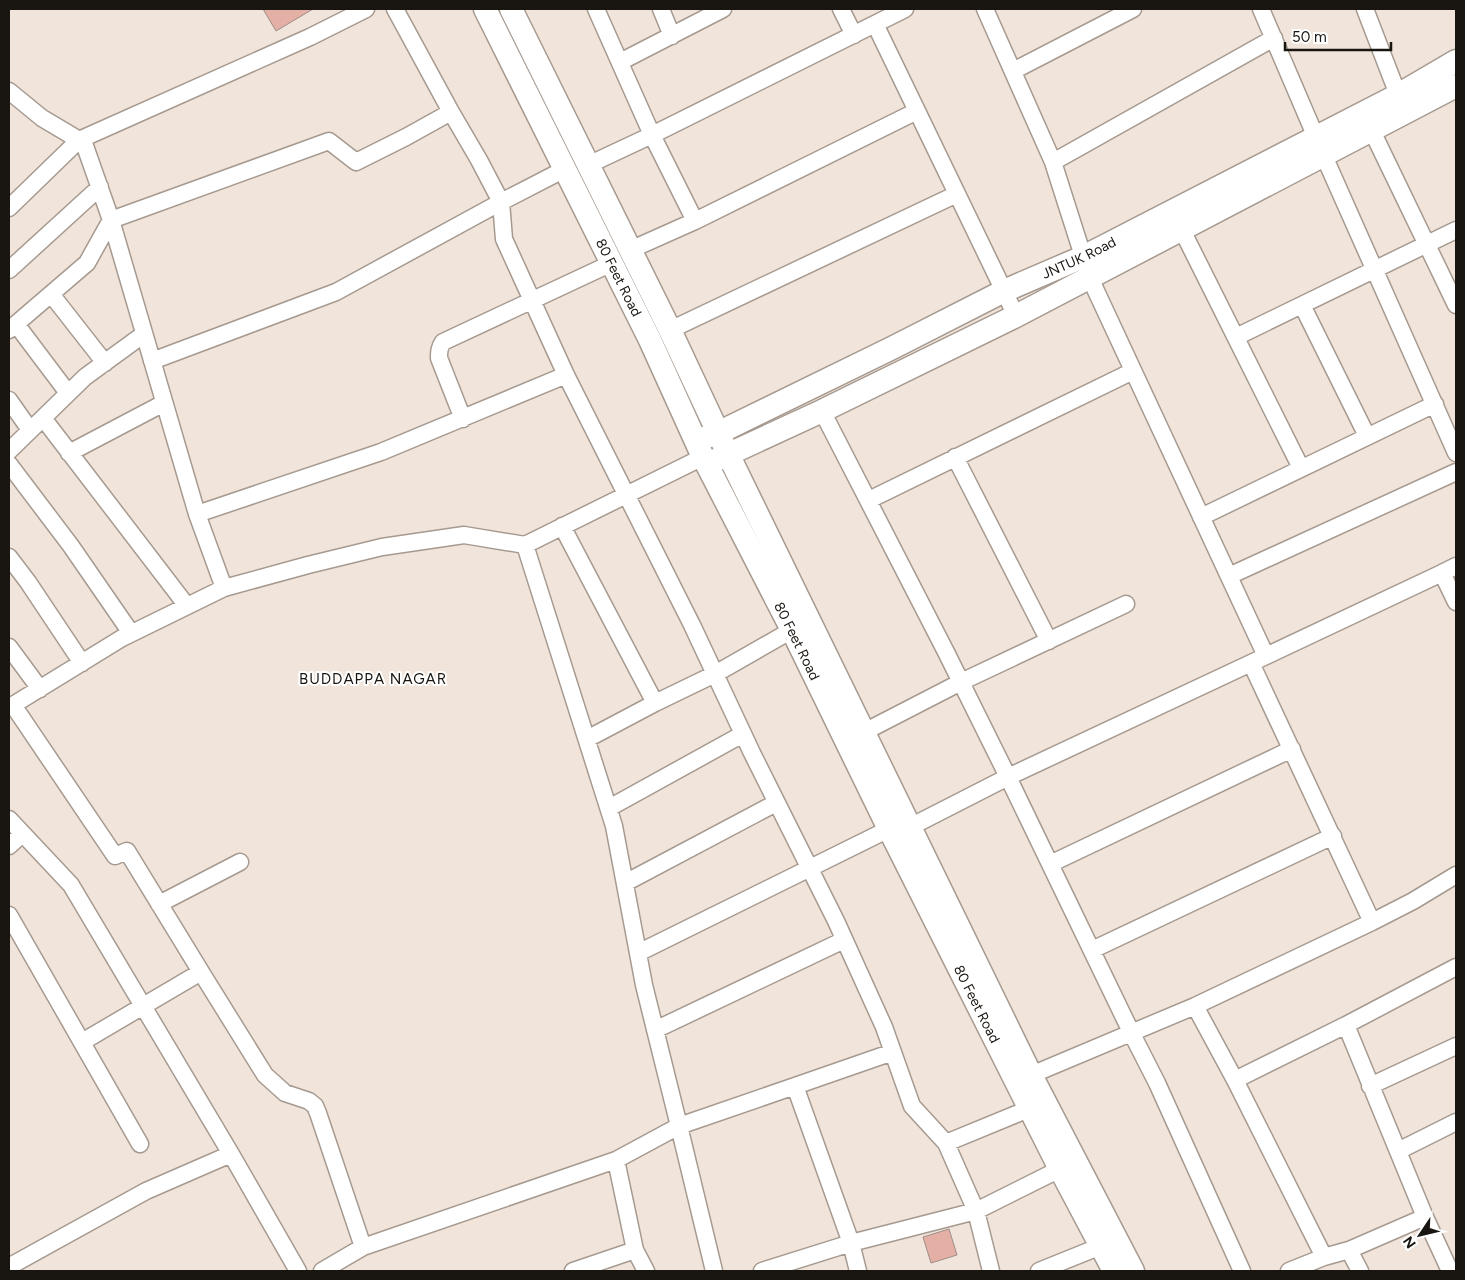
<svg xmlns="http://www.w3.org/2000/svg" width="1465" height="1280" viewBox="0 0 1465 1280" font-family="Figtree,sans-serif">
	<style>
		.building { fill: #e4afa4; stroke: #9d8d89 }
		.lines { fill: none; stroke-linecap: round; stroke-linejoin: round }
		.street-casing { stroke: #a69a90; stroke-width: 19 }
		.secondary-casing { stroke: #a69a90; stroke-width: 25 }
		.street { stroke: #fff; stroke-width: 16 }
		.secondary { stroke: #fff; stroke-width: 22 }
		.labels { text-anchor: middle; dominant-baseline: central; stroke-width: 4; stroke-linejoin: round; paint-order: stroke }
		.street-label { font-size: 14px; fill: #191511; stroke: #fff }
		.neighbourhood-label { font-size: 15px; letter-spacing: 1px; fill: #191511; stroke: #fff }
	</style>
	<rect width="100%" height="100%" fill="#f1e4da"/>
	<path class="building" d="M263,9h50l-37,22z
		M949,1229l8,26 -26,8 -8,-26z"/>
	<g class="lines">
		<defs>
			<path id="street" d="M395,9l56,103 28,48 22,42 3,37 62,136
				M596,9l56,126 43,86
				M661,9l11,27
				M841,9l13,26
				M985,9l68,153 37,116 176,378 -258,121 124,257 25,49 85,188
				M1261,9l63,147 132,297
				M1365,9l37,96
				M875,24l141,292
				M620,62l103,-53
				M1013,71l120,-62
				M9,91l33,27 37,22 231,-103 56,-28
				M1372,131l84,174
				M1053,162l221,-124
				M588,165l64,-30 253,-126
				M9,208l70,-68 6,6 26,74 86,294
				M1182,230l119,238
				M630,250l65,-29 222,-110
				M9,270l91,-83
				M51,294l54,69
				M1302,305l65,131
				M16,324l52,69
				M9,330l78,-67 24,-43 218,-79 27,21 50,-25 45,-25
				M670,330l287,-136
				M1236,337l220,-107
				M152,361l184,-69 165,-90 64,-33
				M9,400l21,30
				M43,418l144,188
				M463,419l-24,-61c0,-6 0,-10 4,-16l169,-79
				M9,451l76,-74 59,-43
				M69,453l95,-50
				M955,457l94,184
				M9,464l62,82 60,87
				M869,500l264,-129
				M1201,517l234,-113
				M562,526l93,177 60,-29 77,-44
				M525,545l89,281 30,159 35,141 -63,34 19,90 11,21
				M9,557l19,25 54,81
				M1456,566l-14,7 14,29
				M1229,576l227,-104
				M224,588l-27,-74 184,-62 185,-77 126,250 60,128 84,168 48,106 28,79 34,37
				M9,647l31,42
				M1266,656l176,-83
				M1251,663l121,259
				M864,732l97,-50 165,-78
				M587,739l68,-36
				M609,808l134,-74
				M9,819l62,66 160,269 67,117
				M9,846l13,-12
				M1050,864l242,-115
				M625,883l151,-80
				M159,904l81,-42
				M9,915l131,229
				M1092,950l241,-114
				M638,953l251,-124 21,-2 98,-50 -62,-125 -124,-241
				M201,972l64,103 20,18 24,8 6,5 3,7 45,134
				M1195,1006l40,74
				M655,1030l189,-90
				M82,1042l119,-70 -74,-121 -12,5 -102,-151 109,-67 102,-50 84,-23 74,-18 82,-12 61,10 178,-88
				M1031,1075l164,-69 177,-84 41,-21 43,-26
				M1370,1086l86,-40
				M1398,1151l58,-29
				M1425,1217l25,54
				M1349,1250l76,-33 -79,-192 110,-58
				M1324,1257l-89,-177 111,-55
				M9,1268l3,-3 134,-74 85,-37
				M322,1271l41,-24 253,-87
				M573,1271l62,-21
				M714,1271l-35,-145 116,-40
				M762,1271l89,-28 -56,-157 98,-34
				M858,1271l-7,-28 125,-32 84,-42
				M991,1271l-15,-60 -30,-68 85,-35
				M1039,1271l62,-25
				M1289,1271l35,-14 25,-7 11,21"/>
			<g id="secondary">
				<path id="s1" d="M485,9l165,331 53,117 89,173 97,199 171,340 54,102"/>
				<path d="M511,9l159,321 58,124 303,621 102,196"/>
				<path id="s2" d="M704,438l14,-5 174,-85 112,-57 79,-34 315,-162 58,-34"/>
				<path d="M716,460l106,-49 194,-95 440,-230"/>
			</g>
		</defs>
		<use href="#street" class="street-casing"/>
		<use href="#secondary" class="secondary-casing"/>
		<use href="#street" class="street"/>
		<use href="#secondary" class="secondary"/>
	</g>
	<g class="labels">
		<g class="street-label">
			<text stroke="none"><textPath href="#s2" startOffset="416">JNTUK Road</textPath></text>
			<text stroke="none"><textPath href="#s1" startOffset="300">80 Feet Road</textPath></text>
			<text stroke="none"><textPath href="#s1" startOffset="705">80 Feet Road</textPath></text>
			<text stroke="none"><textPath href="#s1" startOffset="1110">80 Feet Road</textPath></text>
		</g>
		<g class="neighbourhood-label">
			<text x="373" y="679">BUDDAPPA NAGAR</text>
		</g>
	</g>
	<rect width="1465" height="1280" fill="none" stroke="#191511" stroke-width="20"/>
	<g transform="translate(1420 1235) rotate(235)" stroke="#ffffff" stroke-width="4" paint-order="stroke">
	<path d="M0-4L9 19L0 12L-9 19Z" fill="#191511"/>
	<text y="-8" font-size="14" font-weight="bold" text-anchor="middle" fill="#191511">N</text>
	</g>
	<path d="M1285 42v8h106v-8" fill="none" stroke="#191511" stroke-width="2.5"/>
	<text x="1292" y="42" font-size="15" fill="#191511" stroke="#ffffff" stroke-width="4" paint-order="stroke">50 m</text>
</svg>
